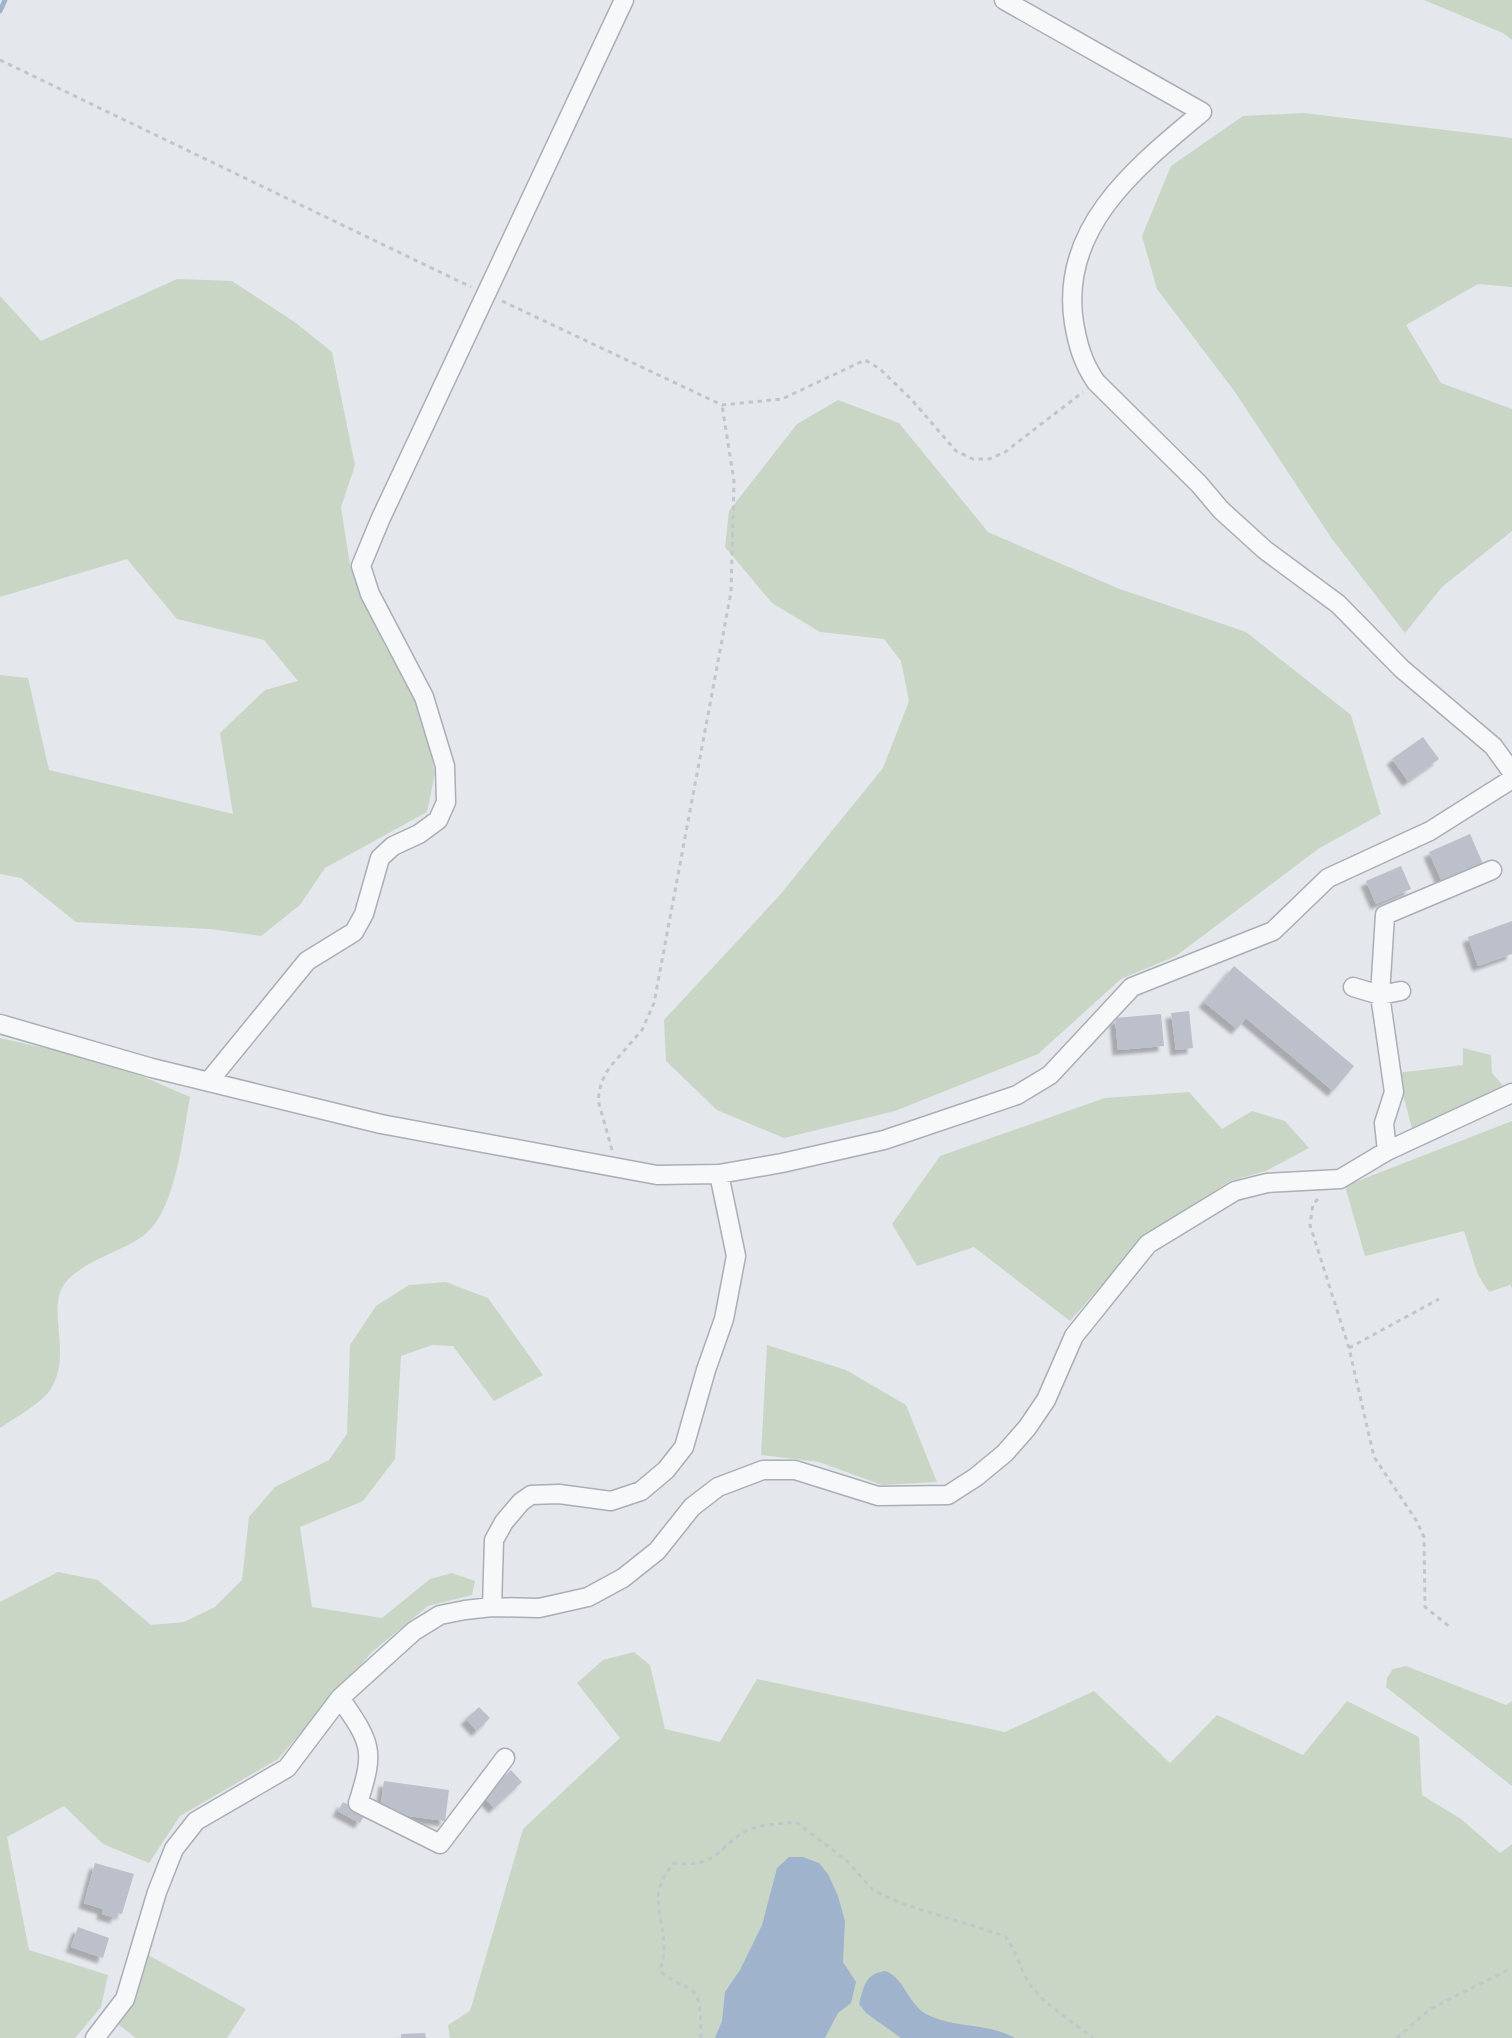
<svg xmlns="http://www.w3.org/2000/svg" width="1512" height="2038" viewBox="0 0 1512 2038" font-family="Commissioner,sans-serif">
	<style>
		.green { fill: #c9d6c5 }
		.water { fill: #9fb4cc }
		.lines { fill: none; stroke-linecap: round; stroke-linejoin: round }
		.stream { stroke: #9fb4cc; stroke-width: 5 }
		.building { fill: #bbc0ca; filter: url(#shadow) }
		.minor-casing { stroke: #a9aeb7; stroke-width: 21 }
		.path { stroke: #c2c5cb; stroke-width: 3; stroke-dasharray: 4.5 4.5; stroke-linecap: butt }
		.minor { stroke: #f7f8fa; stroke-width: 18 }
	</style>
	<defs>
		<filter id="shadow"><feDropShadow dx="-5.5" dy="5.5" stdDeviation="1.5" flood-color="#0004"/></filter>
	</defs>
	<rect width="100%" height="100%" fill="#e4e7ec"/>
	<path class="green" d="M1424,0h88v40l-9,-7z
		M1304,113l208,25v149l-34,-3 -72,41 35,58 71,26v122l-70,56 -37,46 -73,-94 -97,-147 -78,-103 -15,-53 29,-70 72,-50z
		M177,279l55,2 64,42 36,29 23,113 -14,42 9,58 35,81 37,63 13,64 -8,39 -102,56 -25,37 -39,31 -51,-7 -134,-7 -55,-44 -21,-4v-199l28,3 21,92 184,44 -13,-81 45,-43 33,-9 -34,-41 -87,-21 -50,-60 -127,38v-301l41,45z
		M838,400l61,23 89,109 129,56 129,44 105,83 30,99 -63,35 -142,107 -55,23 -83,75 -143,57 -111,27 -67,-28 -51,-49 -2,-41 115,-124 104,-128 26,-67 -8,-40 -17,-22 -64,-7 -48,-29 -47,-56 4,-36 68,-87z
		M0,1038l112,25 78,34c-7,37 -14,116 -47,139 -24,17 -59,24 -78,47 -20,26 10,75 -17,110 -10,12 -35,26 -48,35z
		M1463,1048l28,7 1,18 14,16 -94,39 -15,-55 66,-8z
		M1189,1092l33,37 30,-18 33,10 24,27 -43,23 -36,10 -85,55 -75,85 -96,-74 -57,19 -25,-42 48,-68 165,-58z
		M1512,1121v167l-2,-3 -21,7 -11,-17 -14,-44 -99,25 -20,-70z
		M446,1282l42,16 55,77 -49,26 -41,-55 -21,-1 -31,11 -6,103 -32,42 -63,26 12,80 70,11 48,-39 22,-6 23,8 -3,14 -44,11 -56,46 -94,107 -98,57 -31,47 -46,-19 -39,-38 -57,31 22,113 79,25 -7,32 -26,31h-75v-436l58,-30 40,8 53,45 33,-3 31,-15 27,-27 7,-63 26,-30 54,-27 18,-26 3,-89 26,-39 33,-21z
		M767,1345l79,25 60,35 31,77 -55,3 -63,-23 -58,-7z
		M634,1652l16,13 15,64 55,13 37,-63 248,53 89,-41 76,72 47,-48 86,40 44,-54 72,36 3,58 39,24 39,34 12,-9v194h-1062l-2,-13 22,-14 53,-182 97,-91 -43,-55 26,-23z
		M1406,1666l100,39 6,-4v85l-126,-99 1,-9 6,-9z
		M148,1955l98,54 -19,29h-91l-21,-16z"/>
	<path class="water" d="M789,1857h14l16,6 9,11 10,22 7,25 -2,41 13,20 -5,21 -13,10 -13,25h-110l7,-17 3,-29 15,-22 22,-45 15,-57z
		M885,1971c19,6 23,33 41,43 29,15 60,8 89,24h-114l-35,-25 -7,-9c5,-18 6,-30 26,-33z"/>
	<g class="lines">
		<path class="stream" d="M0,11l5,-11"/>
	</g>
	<path class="building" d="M1423,737l16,22 -31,22 -16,-22z
		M1470,834l14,32 -41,18 -14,-32z
		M1401,866l10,23 -35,15 -10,-23z
		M1512,921v33l-34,12 -10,-29z
		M1234,966l120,100 -21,25 -87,-73 -9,11 -33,-27z
		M1189,1011l4,37 -17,2 -5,-37z
		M1161,1014l3,32 -46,4 -3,-32z
		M479,1707l11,11 -13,13 -11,-12z
		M511,1770l11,12 -28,26 -11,-12z
		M384,1781l65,9 -4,31 -65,-9z
		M343,1802l22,12 -5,9 -22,-12z
		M95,1863l39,11 -12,40 -5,-1 -1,5 -14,-4 1,-5 -19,-6z
		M78,1927l31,11 -6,20 -32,-11z
		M425,2033l1,5h-25v-4z"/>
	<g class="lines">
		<defs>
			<path id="minor" d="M1004,0l198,112c-66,55 -143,116 -128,211 4,23 9,40 22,59l103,102 22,26 44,40 73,54 64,65 91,77 19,26
				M1353,987l27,8 21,-4
				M0,1024l152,44 229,56 276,51 62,-1 63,-11 102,-23 133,-45 33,-20 82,-88 141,-56 55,-53 102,-47 82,-52
				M209,1081l98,-120 47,-29 10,-18 16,-56 13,-12 26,-12 19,-14 8,-18 -1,-36 -21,-69 -54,-103 -9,-28 19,-46 244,-520
				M1387,1151l-3,-28 10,-31 -14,-97 5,-80 107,-45
				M492,1607l2,-67 10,-18 17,-20 10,-7 28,-1 52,7 30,-10 25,-21 18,-23 22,-77 18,-51 12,-63 -17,-82
				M340,1698c32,46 35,52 18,105l82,41 65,-86
				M95,2038l30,-39 32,-107 17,-43 22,-28 91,-53 53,-70 74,-67 26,-16 25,-5 27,-3 47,1 49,-11 35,-19 34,-27 35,-44 26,-20 45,-17h32l83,26 70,-1 28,-18 29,-24 22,-25 19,-28 28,-64 74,-92 87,-53 32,-8 73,-4 47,-28 125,-58"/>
		</defs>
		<use href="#minor" class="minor-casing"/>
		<path class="path" d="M0,60l471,227
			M502,301l220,104 60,-6 83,-39 15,9 31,30 45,52 17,8h16l16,-7 78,-60
			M612,1150l-14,-50 3,-17 8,-15 33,-38 12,-27 77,-411 3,-111 -12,-76
			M1318,1199l-5,5 -3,21 39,123 25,109 42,63 8,17 1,70 25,20
			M1349,1348l90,-49
			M701,2038c-1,-14 2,-42 -11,-49 -11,-6 -19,-9 -29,-17 0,-9 3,-15 3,-23 0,-37 -18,-54 10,-86 48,6 45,-22 79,-35 13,-4 29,-4 43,-6l50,38 27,30 27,13 105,33c13,16 15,37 29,54 16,18 40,33 59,48
			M1397,2038l33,-29 82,-41"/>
		<use href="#minor" class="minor"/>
	</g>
</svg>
